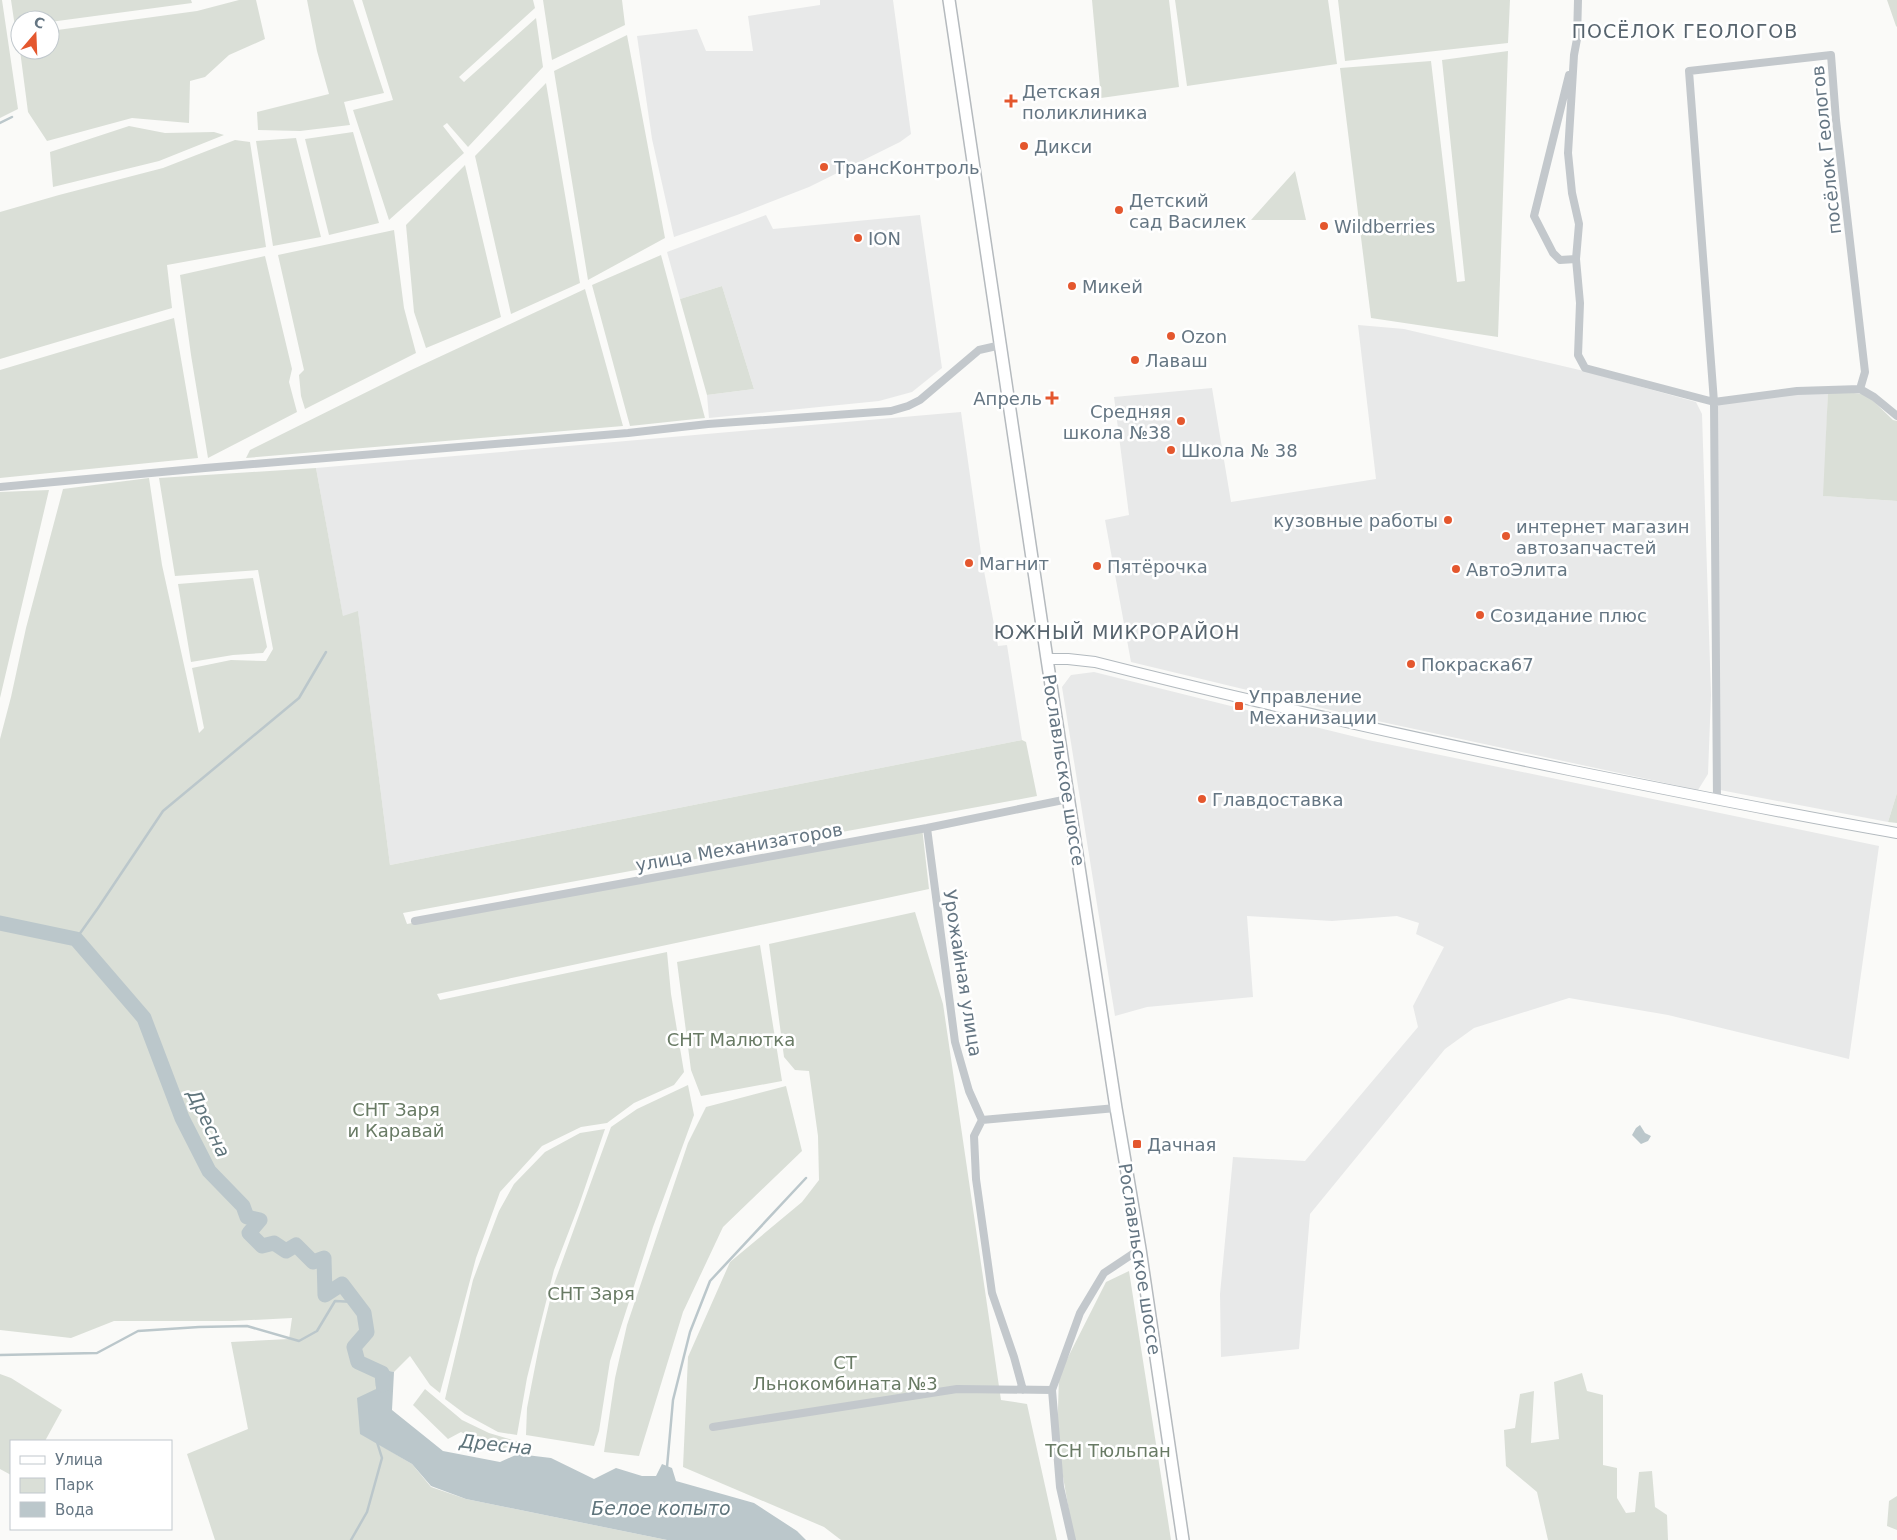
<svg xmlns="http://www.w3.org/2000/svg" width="1897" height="1540" viewBox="0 0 1897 1540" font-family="'DejaVu Sans',sans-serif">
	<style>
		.built { fill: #e8e9e9 }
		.green { fill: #dadfd7 }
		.water { fill: #bbc7cb }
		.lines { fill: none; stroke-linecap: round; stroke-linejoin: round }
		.stream { stroke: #bbc7cb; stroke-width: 2.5 }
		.river { stroke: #bbc7cb; stroke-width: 15 }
		.secondary-casing { stroke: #b3babf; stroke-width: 12 }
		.primary-casing { stroke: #b5babe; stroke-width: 14 }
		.street { stroke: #c3c8cc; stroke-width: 8 }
		.secondary { stroke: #fff; stroke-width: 10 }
		.primary { stroke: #fff; stroke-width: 11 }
		.poi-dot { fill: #e4572e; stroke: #fff; stroke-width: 2 }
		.labels { text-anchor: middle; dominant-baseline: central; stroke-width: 5; stroke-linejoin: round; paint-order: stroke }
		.poi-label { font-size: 18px; fill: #657683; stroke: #fff; text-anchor: start }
		.street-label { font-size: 18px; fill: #657683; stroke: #fff }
		.park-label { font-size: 18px; fill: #687a64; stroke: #fff }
		.neighbourhood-label { font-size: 19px; letter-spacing: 1px; fill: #57646e; stroke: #fff }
		.water-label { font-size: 19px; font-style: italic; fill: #60757c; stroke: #fff }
	</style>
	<rect width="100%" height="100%" fill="#fafaf8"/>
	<path class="built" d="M820,0h73l18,134 -11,8 -91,45 -72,28 -63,22 -22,-98 -15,-103 60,-7 9,22h47l-5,-35 72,-11z
		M766,215l7,14 147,-14 22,153 -30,24 -33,9 -170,17 -2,-23 47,-6 -32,-103 -42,13 -13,-47z
		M1358,325l46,4 180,42 112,31 6,12 9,281 -3,79 -10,16 -330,-71 -237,-57 -26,-142 24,-5 -15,-118 98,-9 19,114 145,-23z
		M1828,391l-4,105 73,5v292l-9,29 -168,-32 -4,-390z
		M961,412l21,148 16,86 9,-1 15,95 -632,125 -32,-253 -15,5 -27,-149z
		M1094,672l274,68 511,106 -30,213 -181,-44 -99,-17 -95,30 -29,21 -135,165 -11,135 -78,8 -1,-63 13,-137 72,4 113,-134 -5,-21 31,-59 -28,-13 3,-11 -22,-7 -65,5 -85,-5 6,81 -106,10 -32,9 -53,-329 9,-12z"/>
	<path class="green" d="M0,0h2l16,109 -18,9z
		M11,0h180l1,3 -142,19v-2h-30v6l-5,1z
		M239,0h17l9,39 -36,16 -24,22 -15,4 -1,42 -57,-5 -85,23 -19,-29 -10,-77h2v15h30v-19l147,-20z
		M307,0h46l31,93 -40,9 6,23 -50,6 -42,-1 -1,-18 72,-18 -12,-43z
		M362,0h171l2,8 -76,69 5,5 72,-64 7,49 -75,80 -21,-24 -4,3 21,27 -75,67 -36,-110 40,-10z
		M543,0h79l3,25 -73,35z
		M1092,0h77l10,87 -78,11z
		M1175,0h153l9,64 -150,22z
		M1338,0h172l-2,43 -163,18z
		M1887,0h10v27l-1,-1z
		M627,35l38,203 -77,42 -34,-209z
		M1508,51l-10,286 -127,-19 -31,-250 91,-7 26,221 8,-1 -23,-221z
		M546,83l34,200 -69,31 -36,-158z
		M129,126l36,7 49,-1 10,3 -65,26 -106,26 -3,-35z
		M353,132l26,91 -50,12 -24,-96z
		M296,138l25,99 -48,9 -17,-105z
		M235,140l15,2 16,105 -99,18 5,43 -172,51v-147l59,-17 104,-27z
		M465,165l36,152 -75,31 -12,-36 -8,-87z
		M1295,171l11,49h-55z
		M394,230l10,78 12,45 -111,56 -4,-13 -2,-21 5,-5 -26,-115z
		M661,255l44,163 -75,8 -38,-141z
		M265,256l27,113 -3,13 8,30 -89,46 -17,-103 -11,-80z
		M722,286l32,103 -47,6 -27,-96z
		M585,289l38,137 -377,32 4,-8 159,-79z
		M174,318l24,140 -198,20v-108z
		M1828,391l38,3 27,26 4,1v80l-74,-5z
		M316,468l27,148 15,-5 32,254 632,-125 4,2 11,54 -634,117 4,11 515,-97 7,62 -492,105 3,6 227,-48 4,42 13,78 -10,13 -40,18 -27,20 -26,4 -39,19 -42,46 -24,66 -36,135 -10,-8 -20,-29 -16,16 -18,-3v20l-16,44 52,31 19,23 35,12 201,41h-452l-28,-86 61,-25 -17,-87 58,-3 3,-21 -60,3h-118l-43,17 -71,-8v-591l11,-42 15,-69 37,-139 86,-11 13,87 37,168 5,-5 -12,-60 39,-8 35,1 7,-12 -15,-79 -83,6 -16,-98z
		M49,490l-49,208v-206z
		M253,578l14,69 -4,6 -30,2 -42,7 -13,-78z
		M1897,793v30l-9,-1z
		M915,912l28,92 58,396 26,4 30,136h-216l-17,-13 -141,-60 5,-110 42,-95 72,-60 17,-22 -1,-44 -9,-65 -14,-1 -11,-13 -15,-113z
		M760,945l22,136 -81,15 -10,-26 -14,-108z
		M688,1085l6,30 -41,112 -43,134 -11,70 -5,15 -68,-11 1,-27 13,-67 14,-57 57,-157 26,-18z
		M786,1086l16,65 -79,76 -40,85 -44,144 -35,-4 11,-74 12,-53 61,-182 18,-36z
		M605,1129l-26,76 -25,65 -27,108 -10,57 -19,-3 -33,-18 -20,-15 28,-119 26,-69 15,-27 31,-32 35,-19z
		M1129,1271l42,269h-97l-17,-98 2,-67 47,-93z
		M1582,1373l5,18 16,4v70l14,3v30l9,15 9,-1 4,-40 13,-1 3,36 12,8 1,25h-120l-11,-48 -31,-26 -2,-36 11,-2 5,-34 14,-3 -3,52 28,-4 -5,-57z
		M0,1374l11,4 51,32 -17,31h-34v34l-11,-6z
		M425,1389l37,31 27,13 30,9 2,8 -22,3 -38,-21 -13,7 -35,-34z
		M1897,1496v34l-10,-4 2,-25z"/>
	<path class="water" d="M1640,1125l5,8 6,3 -3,5 -7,3 -9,-9 4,-7z
		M376,1368l18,4 -2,38 51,41 57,11 18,-8 33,4 43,21 22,-11 26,8h14l6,-12 10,4 4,13 78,22 43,28 9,9h-139l-201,-41 -35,-13 -19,-22 -52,-30 -3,-36 19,-9z"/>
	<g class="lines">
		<path class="stream" d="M0,123l12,-6
			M76,939l22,-31 65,-97 136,-113 27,-46
			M0,1355l97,-2 41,-22 61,-4 48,-1 52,15 18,-10 18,-30 20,1
			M667,1467l6,-67 17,-68 20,-51 96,-103
			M351,1540l16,-28 15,-54 -5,-16"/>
		<path class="river" d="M0,923l76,16 68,79 38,100 27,53 34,35 4,11 13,3 -11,13 13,13 12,-3 12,8 10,-6 17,17 11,-4 1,37 17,-11 22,29 3,19 -13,15 4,15 24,11 1,12"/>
		<defs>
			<path id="secondary" d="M1047,659h21l27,3c157,40 315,75 474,108 109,22 218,44 328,63"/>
			<path id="primary" d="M949,0l98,659 69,449 24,141 43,291"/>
		</defs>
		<use href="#secondary" class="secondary-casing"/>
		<use href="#primary" class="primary-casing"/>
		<path class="street" d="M1578,0l-1,39 -3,16 -6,98 4,40 7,31 -3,35 4,44 -2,52 7,13 129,34 83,-11 63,-2 5,-17 -29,-252 -5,-65 -142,16 25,331 3,398
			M1569,75l-35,141 19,37 7,7 16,-1
			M1860,389l14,8 23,19
			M0,487l205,-19 423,-35 80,-9 183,-13 17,-5 12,-6 59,-50 22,-5
			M927,828l28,214 14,49 13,29 -8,16 2,43 16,114 22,64 9,33
			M415,921l512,-93 141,-29
			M982,1120l134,-12
			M713,1427l244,-38 95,1
			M1072,1540l-12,-53 -8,-97 28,-77 24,-40 36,-24"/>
		<use href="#secondary" class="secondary"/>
		<use href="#primary" class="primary"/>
	</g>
	<g class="poi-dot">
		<path d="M1008.5 93.5h5v5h5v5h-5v5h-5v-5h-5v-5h5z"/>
		<circle cx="1024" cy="146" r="5"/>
		<circle cx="824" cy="167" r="5"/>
		<circle cx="1119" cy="210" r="5"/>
		<circle cx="1324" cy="226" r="5"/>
		<circle cx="858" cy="238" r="5"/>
		<circle cx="1072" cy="286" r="5"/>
		<circle cx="1171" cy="336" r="5"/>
		<circle cx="1135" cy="360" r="5"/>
		<path d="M1049.5 390.5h5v5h5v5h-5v5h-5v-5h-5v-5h5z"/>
		<circle cx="1181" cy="421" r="5"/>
		<circle cx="1171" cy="450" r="5"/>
		<circle cx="1448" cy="520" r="5"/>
		<circle cx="1506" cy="536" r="5"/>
		<circle cx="969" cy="563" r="5"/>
		<circle cx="1097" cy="566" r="5"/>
		<circle cx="1456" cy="569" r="5"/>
		<circle cx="1480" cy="615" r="5"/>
		<circle cx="1411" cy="664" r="5"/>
		<rect x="1234" y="701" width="10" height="10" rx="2.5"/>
		<circle cx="1202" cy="799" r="5"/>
		<rect x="1132" y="1139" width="10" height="10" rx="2.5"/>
	</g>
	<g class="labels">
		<g class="poi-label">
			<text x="1022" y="91">Детская<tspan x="1022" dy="21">поликлиника</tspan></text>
			<text x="1034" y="146">Дикси</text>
			<text x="834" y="167">ТрансКонтроль</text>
			<text x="1129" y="200">Детский<tspan x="1129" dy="21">сад Василек</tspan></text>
			<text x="1334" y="226">Wildberries</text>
			<text x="868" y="238">ION</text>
			<text x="1082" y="286">Микей</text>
			<text x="1181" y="336">Ozon</text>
			<text x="1145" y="360">Лаваш</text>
			<text x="1042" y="398" text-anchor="end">Апрель</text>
			<text x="1171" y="411" text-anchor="end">Средняя<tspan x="1171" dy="21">школа №38</tspan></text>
			<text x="1181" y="450">Школа № 38</text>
			<text x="1438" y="520" text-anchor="end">кузовные работы</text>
			<text x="1516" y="526">интернет магазин<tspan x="1516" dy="21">автозапчастей</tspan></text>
			<text x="979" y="563">Магнит</text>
			<text x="1107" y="566">Пятёрочка</text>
			<text x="1466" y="569">АвтоЭлита</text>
			<text x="1490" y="615">Созидание плюс</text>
			<text x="1421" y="664">Покраска67</text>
			<text x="1249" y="696">Управление<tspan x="1249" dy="21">Механизации</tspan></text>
			<text x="1212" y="799">Главдоставка</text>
			<text x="1147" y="1144">Дачная</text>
		</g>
		<g class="street-label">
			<text transform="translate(1826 150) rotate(-96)">посёлок Геологов</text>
			<text transform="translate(1064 770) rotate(81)">Рославльское шоссе</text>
			<text transform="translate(739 847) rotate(-10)">улица Механизаторов</text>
			<text transform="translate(963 973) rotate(81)">Урожайная улица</text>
			<text transform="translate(1140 1259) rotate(81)">Рославльское шоссе</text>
		</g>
		<g class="park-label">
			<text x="731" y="1039">СНТ Малютка</text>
			<text x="396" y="1109">СНТ Заря<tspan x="396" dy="21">и Каравай</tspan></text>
			<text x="591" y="1293">СНТ Заря</text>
			<text x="845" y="1362">СТ<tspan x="845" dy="21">Льнокомбината №3</tspan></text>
			<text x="1108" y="1450">ТСН Тюльпан</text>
		</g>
		<g class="neighbourhood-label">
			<text x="1685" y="31">ПОСЁЛОК ГЕОЛОГОВ</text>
			<text x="1117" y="632">ЮЖНЫЙ МИКРОРАЙОН</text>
		</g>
		<g class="water-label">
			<text transform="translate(209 1123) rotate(64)">Дресна</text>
			<text transform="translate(496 1444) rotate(6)">Дресна</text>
			<text x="661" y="1508">Белое копыто</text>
		</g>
	</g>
	<rect x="10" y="1440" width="162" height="90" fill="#ffffff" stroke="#c1c8cd"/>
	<rect x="20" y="1456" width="25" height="8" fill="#ffffff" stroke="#c1c8cd"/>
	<text x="55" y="1465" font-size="15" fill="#657683">Улица</text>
	<rect x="20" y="1478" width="25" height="15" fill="#dadfd7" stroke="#c1c8cd"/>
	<text x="55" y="1490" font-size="15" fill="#657683">Парк</text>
	<rect x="20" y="1502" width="25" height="15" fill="#bbc7cb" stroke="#c1c8cd"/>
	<text x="55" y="1515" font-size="15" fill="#657683">Вода</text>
	<g transform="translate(35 35) rotate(19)"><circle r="24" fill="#ffffff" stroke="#c1c8cd"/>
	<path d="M0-4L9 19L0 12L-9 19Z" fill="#e4572e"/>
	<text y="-8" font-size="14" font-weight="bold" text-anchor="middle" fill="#657683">С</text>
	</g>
</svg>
